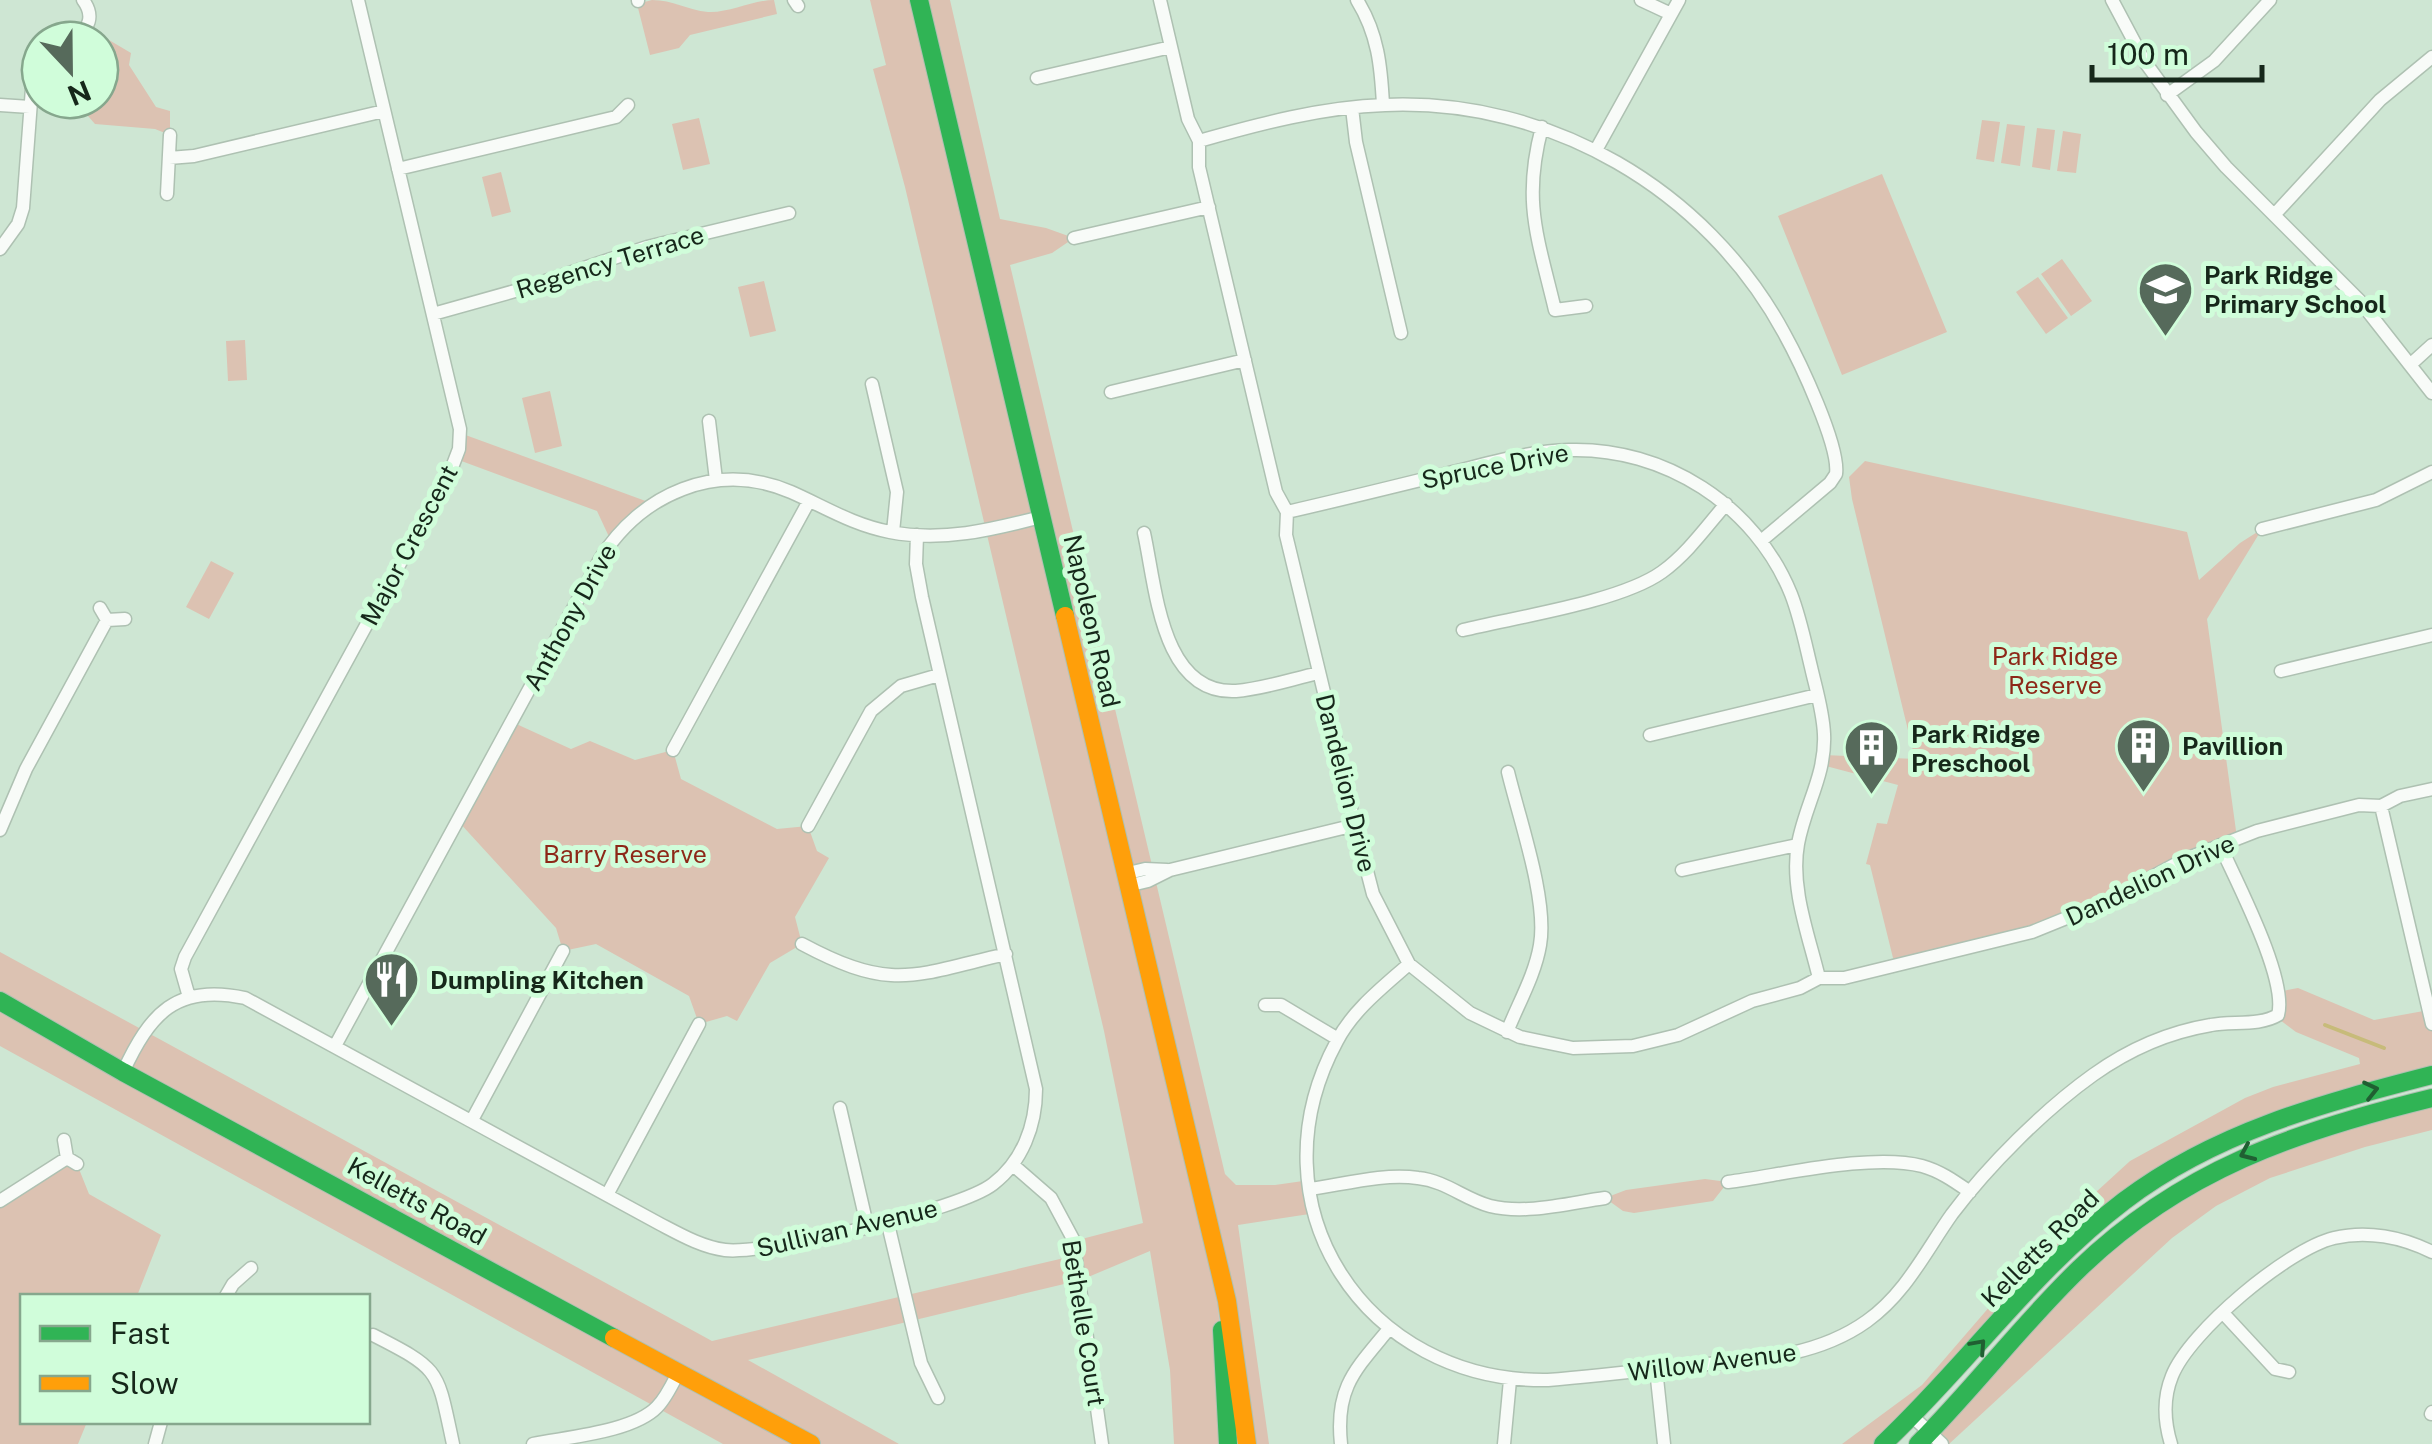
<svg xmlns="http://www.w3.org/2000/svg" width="2432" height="1444" viewBox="0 0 2432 1444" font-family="'Public Sans',sans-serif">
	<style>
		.green { fill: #dcc2b2 }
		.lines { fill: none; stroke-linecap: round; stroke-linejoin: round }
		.stream { stroke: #c7bb7a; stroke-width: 4 }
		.street-casing { stroke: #aec1b2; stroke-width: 15 }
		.fast-casing { stroke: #aec1b2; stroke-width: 20 }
		.slow-casing { stroke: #aec1b2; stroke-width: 20 }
		.street { stroke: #f8fbf8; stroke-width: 12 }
		.fast { stroke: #30b455; stroke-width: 18 }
		.slow { stroke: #ff9f0a; stroke-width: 18 }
		.oneway { stroke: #205f32 }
		.labels { text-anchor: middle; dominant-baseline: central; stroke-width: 10; stroke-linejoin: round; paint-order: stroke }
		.street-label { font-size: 25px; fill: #16271a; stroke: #d0fdda }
		.poi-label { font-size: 25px; font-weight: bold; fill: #16271a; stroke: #d0fdda; text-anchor: start }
		.park-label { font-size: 25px; fill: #8d2818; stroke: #d0fdda }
	</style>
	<rect width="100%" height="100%" fill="#cee6d3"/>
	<path class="green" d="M652,0c21,0 35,10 56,12 22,1 44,-12 66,-12l3,14 -87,21 -11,13 -29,7 -13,-51z
		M870,0h80l50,219 46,9 28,10 -22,15 -42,12 215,909 11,11h39l35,-5 6,33 -78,12 31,219h-23l-31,-181 13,181h-54l-4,-74 -20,-119 -69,29 -333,80 151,84h-176l-723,-398v-94l712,389 365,-86 -3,-14 69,-18 -39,-192 -199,-844 -32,-118 13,-4z
		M87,27l44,26 -2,12 27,42 14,4v24l-15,-6 -60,-5 -21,-24h26v-60h-25z
		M699,118l11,46 -27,6 -11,-46z
		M1982,120l18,2 -6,40 -18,-3z
		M2007,124l18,2 -5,40 -19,-3z
		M2037,128l18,2 -5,40 -18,-3z
		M2063,131l18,3 -5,39 -19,-2z
		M501,172l10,40 -19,5 -10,-40z
		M1882,174l65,158 -105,43 -64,-159z
		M2062,259l30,42 -21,15 -30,-42z
		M2038,277l30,41 -22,16 -30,-42z
		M764,281l12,50 -26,6 -12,-50z
		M245,340l2,40 -19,1 -2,-40z
		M550,391l12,55 -27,7 -13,-55z
		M460,433l191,70 -40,38 -14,-30 -141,-52z
		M1865,461l322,71 12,48 41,-37 22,-14 -55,90 30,219 -151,73 -191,55 -25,-101 -4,-1 11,-41 10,1 11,-39 -76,-20 2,-10 91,4 -63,-260 -3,-22z
		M211,561l23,12 -25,46 -23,-12z
		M512,722l59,27 19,-8 45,19 38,-10 8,29 96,50 31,-3 9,25 12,7 -34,59 7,27 -32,19 -33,58 -10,-5 -28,8 -10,-28 -93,-52 -33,7 -7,-23 -98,-107z
		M2298,988l76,32 55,-10 3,14v51l-121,30 -173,86 -255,253h-41l80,-59 138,-160 70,-64 115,-63 28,-11 87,-23 -1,-6 -63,-26 -20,-15 1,-25z
		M2432,1098v32l-67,17 -95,31 -54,28 -44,32 -223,206h-31l137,-150 149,-120z
		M67,1158l10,6 12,30 72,41 -24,61h-115v126h65l-9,22h-78v-243z
		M1705,1179l23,3 -15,19 -79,12 -11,-2 -18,-13 21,-8z"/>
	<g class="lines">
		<path class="stream" d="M2325,1025l59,23"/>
		<defs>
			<path id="street" d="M638,0v1
				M794,0l4,6
				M1160,0l28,119 11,22v26l77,325 11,20 -1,23 65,269 1,28 8,12 13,50 36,70 61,49 50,24 53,11 60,-2 45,-11 74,-34 48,-13 19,-10h25l188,-46 74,-30 77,-42 74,-29 102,-26 22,1 19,-10 32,-7
				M1357,0c21,34 24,66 26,105
				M1641,0l30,14
				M2112,0l33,62 51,70 30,35 133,133 73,93
				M75,40c14,-12 20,-24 8,-40
				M1037,78l134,-31
				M2167,95l47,-34 56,-61
				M0,105l30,2
				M1352,108l4,34 45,191
				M1542,127c-20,75 -4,111 13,183l31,-4
				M1199,141c60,-17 123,-34 186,-36 164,-7 321,84 399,228 15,27 56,113 52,141l-6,9 -69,58
				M1596,150l83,-150
				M169,158l25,-2 190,-45
				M398,169l218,-52 12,-12
				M167,194l3,-59
				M2275,214l105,-114 52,-43
				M1074,238l135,-31
				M0,249l18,-25 5,-16 9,-120 8,-17
				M433,314l82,-23 132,-44 142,-34
				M2411,364l21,-19
				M872,384l25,108 -4,40
				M1111,392l134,-32
				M709,421l7,59
				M1287,512c57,-13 113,-27 170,-41 37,-9 74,-20 112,-21 95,-3 186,55 222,144 9,23 14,48 20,73 5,22 12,44 13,67 2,41 -19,71 -26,110 -8,44 11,92 21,134
				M2262,529l114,-29 56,-28
				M1144,533c12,54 17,162 92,158 27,-2 56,-12 83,-18
				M100,608l7,12 18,-1
				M1463,630c53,-13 157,-28 199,-58 26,-19 44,-45 64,-68
				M2281,671l151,-36
				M1650,735l167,-40
				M673,750l136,-249
				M2381,806l51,218
				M808,826l63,-115 30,-25 38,-11
				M0,830l26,-61 81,-149
				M1682,870l115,-25
				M1124,874l21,-5 22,1
				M1127,886l21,-5 22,-11 181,-44
				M802,944c90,48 110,32 204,10
				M1409,964c-26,23 -56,46 -72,77 -89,164 28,342 211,339 46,-4 91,-9 137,-14 63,-6 129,-7 182,-45 39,-28 58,-69 85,-107 36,-48 92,-104 141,-139 35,-25 76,-43 118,-50 21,-4 49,1 67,-10 10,-36 -42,-134 -58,-170
				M189,997l-8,-28 4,-12 266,-487 8,-21 1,-20 -102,-429
				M1265,1005h16l57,34
				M1507,1032c11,-28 28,-57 33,-87 8,-45 -21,-127 -32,-173
				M335,1046l265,-487c41,-65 116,-99 191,-67 34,15 62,33 99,40 52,10 101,-2 151,-15
				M123,1072c27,-58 53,-89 122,-74l415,226c21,11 42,23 65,26 42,5 235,-40 268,-66 29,-22 43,-58 43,-95l-114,-492 -6,-33 1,-29
				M840,1108l27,117
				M472,1120l91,-169
				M64,1140l3,18 10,6
				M1013,1165l38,33 22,41 29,205
				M1728,1182c54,-7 143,-29 194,-16 18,5 32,15 48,26
				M1311,1189c34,-5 73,-16 107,-11 28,3 46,21 72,28 36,9 79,-3 115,-8
				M607,1195l92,-171
				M0,1201l67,-43
				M887,1220l34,143 17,35
				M226,1296l7,-12 18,-16
				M2224,1314l51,55 14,3
				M373,1335c69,35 64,35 80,109
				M1656,1369l8,75
				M2431,1414l1,-2
				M1913,1417l29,27
				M155,1444l6,-22
				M533,1444c34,-7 100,-12 124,-37 9,-9 15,-22 21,-34
				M1341,1444c-6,-56 14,-74 47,-114
				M1504,1444l6,-64
				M2171,1444c-7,-23 -8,-46 1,-68 17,-44 116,-127 162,-138 33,-8 68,-1 98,14"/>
			<path id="fast" d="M919,0l146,616
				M0,1001l123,71 491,266
				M1222,1330l6,114
				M1883,1444c83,-78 150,-174 241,-243 91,-69 199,-98 308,-126
				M1918,1444c56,-56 104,-120 161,-175 102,-99 217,-138 353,-171"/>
			<path id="slow" d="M1065,616l162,685 20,143
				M614,1338l197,106"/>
		</defs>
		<use href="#street" class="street-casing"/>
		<use href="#fast" class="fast-casing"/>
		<use href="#slow" class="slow-casing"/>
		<use href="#street" class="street"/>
		<use href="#fast" class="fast"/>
		<use href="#slow" class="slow"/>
	</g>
	<defs><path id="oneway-chevron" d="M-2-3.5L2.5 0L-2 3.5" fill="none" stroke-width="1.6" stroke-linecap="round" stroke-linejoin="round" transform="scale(2.5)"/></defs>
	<g class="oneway">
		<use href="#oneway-chevron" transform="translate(2371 1090) rotate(-13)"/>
		<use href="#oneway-chevron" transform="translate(2247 1153) rotate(156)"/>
		<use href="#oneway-chevron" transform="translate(1979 1346) rotate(-48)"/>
	</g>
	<defs>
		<symbol id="school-pin" viewBox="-11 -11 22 30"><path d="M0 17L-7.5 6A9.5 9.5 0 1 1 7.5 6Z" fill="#566a5b" stroke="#d0fdda"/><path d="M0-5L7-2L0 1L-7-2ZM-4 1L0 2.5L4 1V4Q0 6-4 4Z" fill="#fff"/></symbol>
		<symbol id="building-pin" viewBox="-11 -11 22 30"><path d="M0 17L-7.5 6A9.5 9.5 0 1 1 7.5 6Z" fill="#566a5b" stroke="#d0fdda"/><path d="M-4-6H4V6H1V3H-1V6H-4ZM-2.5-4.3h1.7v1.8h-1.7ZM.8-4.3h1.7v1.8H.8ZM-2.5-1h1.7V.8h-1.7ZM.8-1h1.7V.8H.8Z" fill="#fff"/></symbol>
		<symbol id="restaurant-pin" viewBox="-11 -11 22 30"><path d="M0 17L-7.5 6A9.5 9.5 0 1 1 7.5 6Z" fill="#566a5b" stroke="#d0fdda"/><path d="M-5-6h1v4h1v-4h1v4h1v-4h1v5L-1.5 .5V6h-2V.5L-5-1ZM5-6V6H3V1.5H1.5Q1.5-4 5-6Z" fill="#fff"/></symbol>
	</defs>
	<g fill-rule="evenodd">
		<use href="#school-pin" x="2134" y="258" width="63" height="86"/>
		<use href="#building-pin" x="2112" y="714" width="63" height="86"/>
		<use href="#building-pin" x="1840" y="716" width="63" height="86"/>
		<use href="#restaurant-pin" x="360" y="948" width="63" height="86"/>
	</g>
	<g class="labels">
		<g class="street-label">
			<text transform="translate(610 262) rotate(-17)">Regency Terrace</text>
			<text transform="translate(1495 466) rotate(-11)">Spruce Drive</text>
			<text transform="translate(409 545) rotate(-62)">Major Crescent</text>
			<text transform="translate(570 617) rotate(-61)">Anthony Drive</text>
			<text transform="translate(1092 621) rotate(77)">Napoleon Road</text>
			<text transform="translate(1346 783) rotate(76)">Dandelion Drive</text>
			<text transform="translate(2150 880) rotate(-25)">Dandelion Drive</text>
			<text transform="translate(417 1201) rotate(29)">Kelletts Road</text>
			<text transform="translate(847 1228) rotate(-13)">Sullivan Avenue</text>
			<text transform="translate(2040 1248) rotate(-45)">Kelletts Road</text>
			<text transform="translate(1084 1323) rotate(81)">Bethelle Court</text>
			<text transform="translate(1712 1362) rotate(-7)">Willow Avenue</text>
		</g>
		<g class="poi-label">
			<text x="2204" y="275">Park Ridge<tspan x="2204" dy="29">Primary School</tspan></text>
			<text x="1911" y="734">Park Ridge<tspan x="1911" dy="29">Preschool</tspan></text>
			<text x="2182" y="746">Pavillion</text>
			<text x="430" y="980">Dumpling Kitchen</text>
		</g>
		<g class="park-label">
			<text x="2055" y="656">Park Ridge<tspan x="2055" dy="29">Reserve</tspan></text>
			<text x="625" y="854">Barry Reserve</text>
		</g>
	</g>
	<rect x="20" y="1294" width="350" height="130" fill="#d0fdda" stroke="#86a78d" stroke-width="2.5"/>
	<rect x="40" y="1326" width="50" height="15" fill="#30b455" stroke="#86a78d" stroke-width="2.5"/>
	<text x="110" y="1344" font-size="30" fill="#16271a">Fast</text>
	<rect x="40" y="1376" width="50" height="15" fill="#ff9f0a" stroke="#86a78d" stroke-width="2.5"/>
	<text x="110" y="1394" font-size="30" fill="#16271a">Slow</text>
	<g transform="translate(70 70) rotate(158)"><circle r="48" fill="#d0fdda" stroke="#86a78d" stroke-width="2.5"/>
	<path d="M0-8L18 38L0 25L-18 38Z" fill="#566a5b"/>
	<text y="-15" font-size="28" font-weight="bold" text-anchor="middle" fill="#16271a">N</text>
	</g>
	<path d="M2092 65v15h170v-15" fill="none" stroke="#16271a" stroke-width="5"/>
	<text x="2107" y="65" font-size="30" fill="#16271a" stroke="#d0fdda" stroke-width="8" paint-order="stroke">100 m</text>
</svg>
